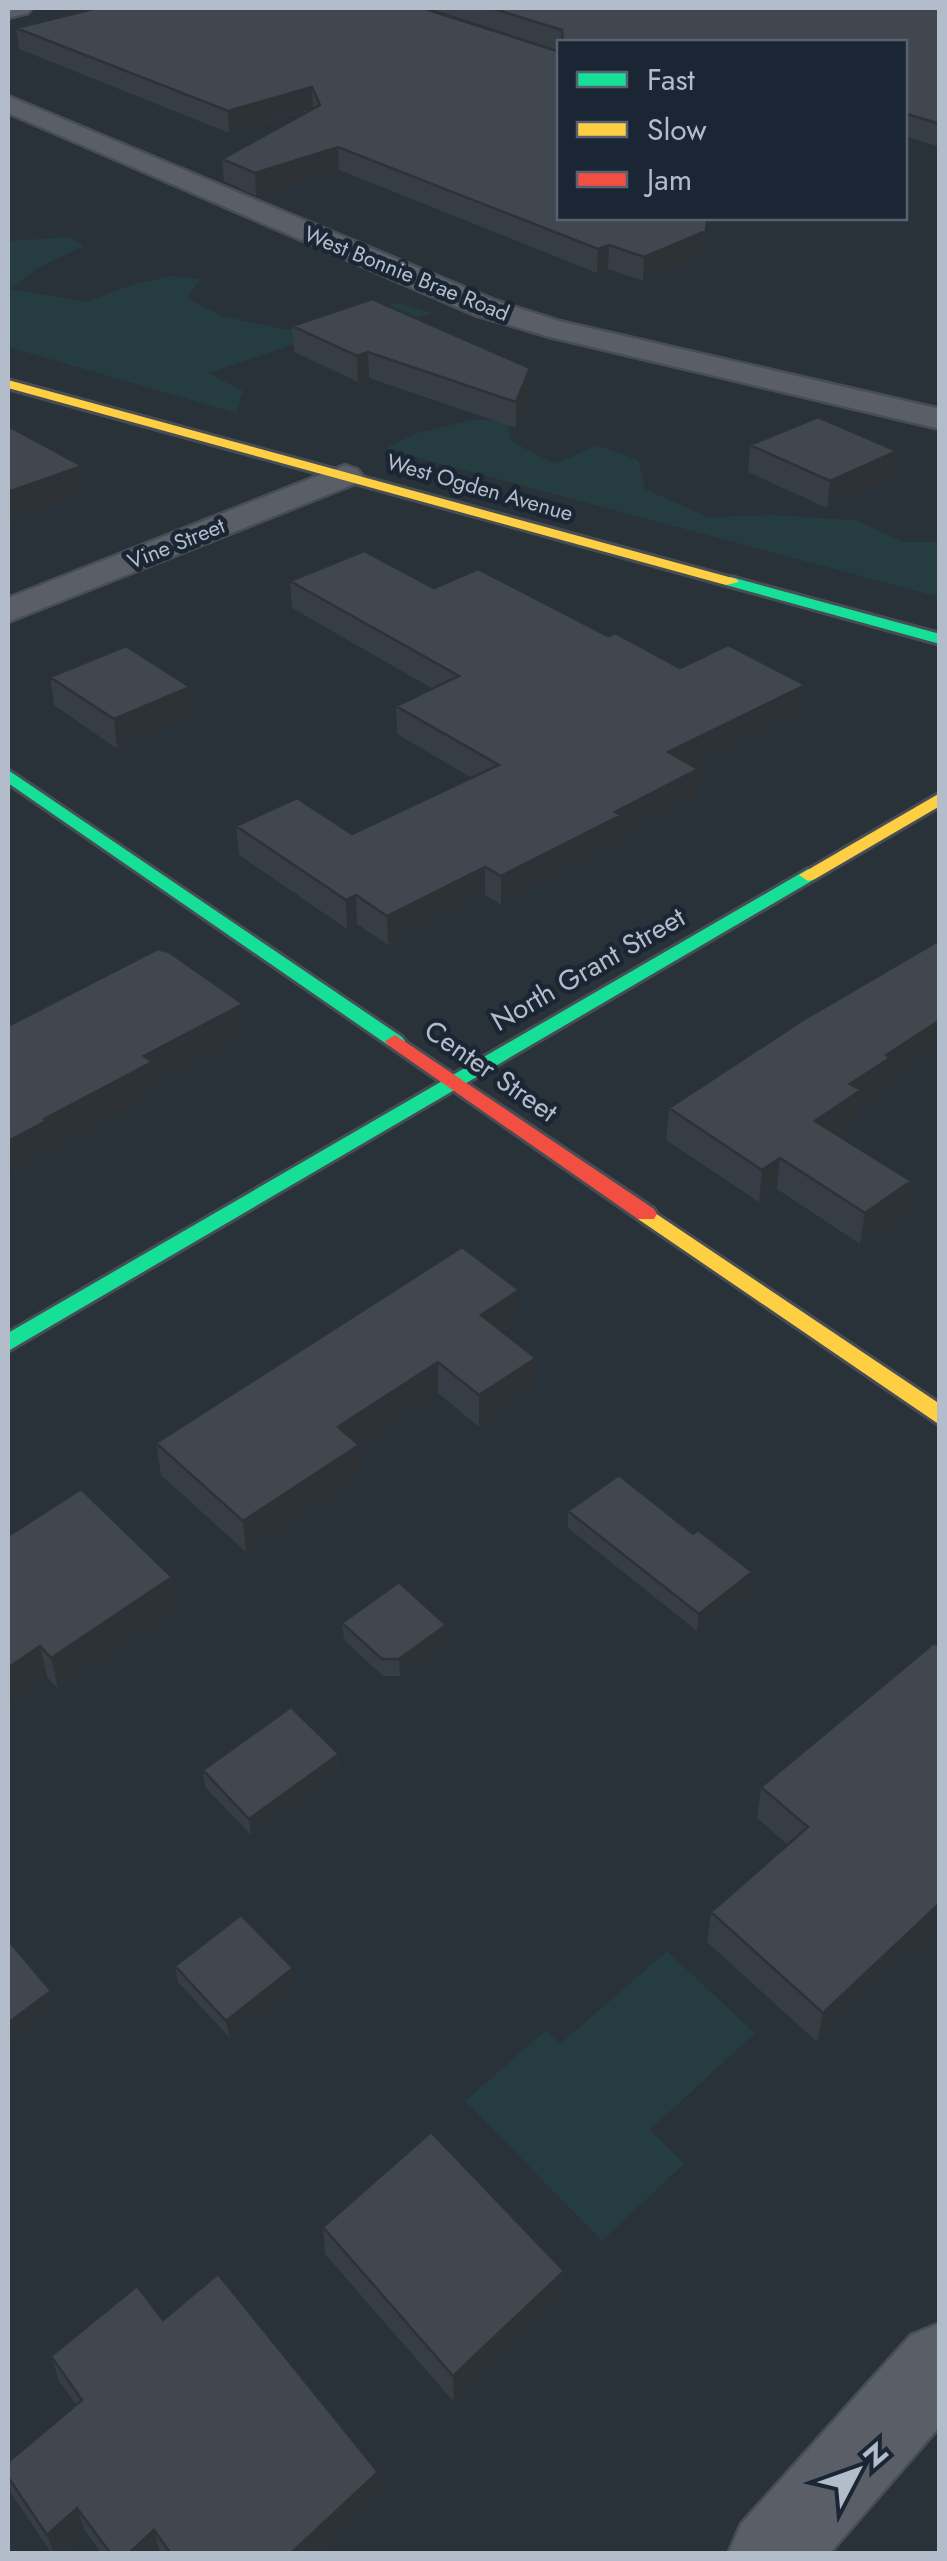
<svg xmlns="http://www.w3.org/2000/svg" width="947" height="2561" viewBox="0 0 947 2561" font-family="Jost,sans-serif">
	<style>
		.green { fill: #253c40 }
		.lines { fill: none; stroke-linecap: round; stroke-linejoin: round }
		.street-casing { stroke: #474d54; stroke-width: 5 }
		.fast-casing { stroke: #474d54; stroke-width: 6 }
		.slow-casing { stroke: #474d54; stroke-width: 6 }
		.jam-casing { stroke: #474d54; stroke-width: 6 }
		.street { fill: #595e67; fill-rule: evenodd }
		.fast { fill: #16e098; fill-rule: evenodd }
		.slow { fill: #ffcf43; fill-rule: evenodd }
		.jam { fill: #f24e42; fill-rule: evenodd }
		.wall { fill: #373d44 }
		.shaded-wall { fill: #2d3237 }
		.building { fill: #40474f; stroke: #2d3237; stroke-width: 2.5 }
		.labels { text-anchor: middle; dominant-baseline: central; stroke-width: 9; stroke-linejoin: round; paint-order: stroke }
		.far-street-label { font-size: 22px; fill: #b2bccb; stroke: #1b2635 }
		.street-label { font-size: 28px; fill: #b2bccb; stroke: #1b2635 }
	</style>
	<rect width="100%" height="100%" fill="#293139"/>
	<path class="green" d="M70,237l14,9 -48,23 -25,20 75,13 48,-18 38,-8 29,3 -14,19 35,18 65,14 110,-27 36,10 -51,15 -54,5 -120,40 35,18 -7,22 -228,-66v-106z
		M470,420h37l4,21 44,23 42,-19 41,15 7,29 63,28 66,-2 82,5 48,22h35v55l-554,-148 32,-16z
		M667,1951l88,82 -105,97 34,34 -82,77 -137,-140 81,-71 14,14z"/>
	<g class="lines">
		<defs>
			<path id="street" d="M8,8h24l-4,5 -20,5z
				M8,96l489,205 62,20 381,88v20l-390,-92 -75,-22 -467,-202z
				M345,465l12,4 6,7 -6,7 -349,139v-24z
				M940,2323v103l-111,128h-101l13,-30 170,-189z"/>
			<path id="fast" d="M731,577l209,57v10l-214,-59v-6z
				M8,770l394,267 3,4 -3,4h-14l-380,-262z
				M808,869l7,2v8l-807,472v-18z"/>
			<path id="slow" d="M8,380l728,199 3,3 -13,3 -718,-197z
				M940,793v13l-125,73 -7,2 -9,-6z
				M646,1207l294,197v21l-302,-206 -3,-5z"/>
			<path id="jam" d="M395,1035l259,174 3,5 -3,5h-16l-250,-174 -3,-4z"/>
		</defs>
		<use href="#street" class="street-casing"/>
		<use href="#fast" class="fast-casing"/>
		<use href="#slow" class="slow-casing"/>
		<use href="#jam" class="jam-casing"/>
		<use href="#street" class="street"/>
		<use href="#fast" class="fast"/>
		<use href="#slow" class="slow"/>
		<use href="#jam" class="jam"/>
	</g>
	<path class="wall" d="M422,8l283,247 -62,26 -35,-12 -11,4 -258,-103 -83,26 -32,-15 -2,-22 90,-49 -83,23 -210,-84 -3,-21z
		M429,8h511v139l-36,-11v-94h-344v9z
		M292,326l238,42v26l-14,34 -147,-50 -11,4 -64,-30z
		M750,445l147,6 -4,27 -66,30 -79,-36z
		M290,581l144,7 174,48 72,32 122,45 -108,53 2,31 -76,40v7l-119,61 -16,-10 -97,50 -31,-21 -10,5 -108,-74 -3,-29 116,8 120,-56 -75,-44 -1,-28 37,-17 -141,-81z
		M50,677l143,39 -76,33 -63,-44z
		M940,940v108l-54,35 -1,6 -26,17 -3,16 -19,12 69,79 -46,31 -83,-55 -18,13 -93,-62 3,-32z
		M519,1321l-16,11 33,26 -1,31 -56,38 -41,-34 -79,53 2,31 -115,75 -85,-77 -5,-32z
		M568,1511l182,78 -53,42 -129,-103z
		M8,1536l168,73 -118,80 -11,-12z
		M342,1623l104,2v17l-46,34h-17l-39,-36z
		M934,1643l-117,399 -110,-100 4,-30 77,-67 -31,-27 4,-31z
		M339,1754l1,16 -89,65 -46,-48 -2,-17z
		M175,1966l120,18 -66,53 -51,-55z
		M323,2227l239,71 -108,104 -129,-148z
		M163,2320l217,176 -61,58h-217l-17,-23 -24,23h-9l-42,-62 -2,-7v-23l68,-57 -17,-24 -8,-25z"/>
	<path class="shaded-wall" d="M312,87l1,22 -84,24 -1,-22z
		M338,147l1,23 -83,26 -1,-23z
		M708,218l-3,37 -62,26 1,-24z
		M609,245l-1,24 -11,4 1,-24z
		M368,352l1,26 -11,4 -1,-26z
		M530,368v26l-14,34v-26z
		M897,451l-4,27 -66,30 3,-27z
		M82,466l3,27 -77,28v-29z
		M805,685l-3,28 -136,67 2,-28z
		M190,687l3,29 -76,33 -3,-30z
		M698,769l-2,28 -76,40v7l-119,61v-29l114,-64z
		M485,867v28l-97,50 -1,-29z
		M356,895l1,29 -10,5 -1,-29z
		M243,1004l2,31 -90,48 1,10 -105,56v3l-43,23v-34l136,-85z
		M940,1020v28l-54,35 -1,6 -26,17 -3,16 -45,30 4,-31 35,-37 36,-29z
		M780,1158l-3,31 -18,13 3,-32z
		M911,1181l-5,32 -46,31 5,-31z
		M519,1290v31l-39,25 1,-31z
		M536,1358l-1,31 -56,38v-32z
		M438,1362v31l-79,53 2,31 -115,75 -3,-31 95,-94z
		M752,1572l-2,17 -53,42 2,-17z
		M172,1577l4,32 -118,80 -7,-31z
		M446,1625v17l-46,34 -1,-17z
		M40,1646l7,31 -39,27v-36z
		M339,1754l1,16 -89,65 -2,-16z
		M940,1903v22l-123,117 6,-29z
		M293,1968l2,16 -66,53 -3,-16z
		M51,1991l4,16 -47,36v-20z
		M564,2271l-2,27 -108,104 -1,-26z
		M378,2472l2,24 -61,58h-29z
		M77,2508l8,23 -24,23h-7l-7,-19z
		M154,2530l6,24h-32z"/>
	<path class="building" d="M97,8h325l138,44v166h147l-1,13 -62,26 -35,-12 -11,4 -260,-102 -83,26 -33,-14 98,-54 -8,-18 -84,24 -212,-83z
		M491,8h449v116l-36,-11v-71h-341l-1,-12z
		M372,299l158,69 -14,34 -148,-50 -11,4 -65,-30z
		M818,417l79,34 -67,30 -80,-36z
		M10,427l72,39 -74,26v-64z
		M364,551l70,37 44,-19 130,67 7,-3 65,35 48,-23 77,40 -137,67 30,17 -83,43 6,3 -120,61 -16,-9 -98,49 -31,-21 -10,5 -110,-74 61,-28 55,36 147,-69 -103,-59 63,-30 -169,-95z
		M126,646l64,41 -76,32 -64,-42z
		M940,940v80l-54,35 4,3 -40,26 11,6 -46,31 96,60 -46,32 -85,-55 -18,12 -93,-62 134,-88z
		M158,949l11,3 74,52 -99,52 8,6 -108,57 2,2 -38,20v-115z
		M462,1247l57,43 -38,25 55,43 -57,37 -41,-33 -100,65 21,18 -116,76 -87,-78z
		M619,1475l74,59 5,-4 54,42 -53,42 -131,-103z
		M81,1489l91,88 -121,81 -11,-12 -32,22v-132z
		M399,1582l47,43 -47,34h-17l-40,-36z
		M934,1643l6,4v256l-117,110 -112,-101 97,-85 -47,-40z
		M291,1707l48,47 -90,65 -46,-49z
		M241,1915l52,53 -67,53 -51,-55z
		M8,1940l43,51 -43,32z
		M431,2132l133,139 -111,105 -130,-149z
		M218,2274l160,198 -88,82h-119l-17,-24 -26,24h-17l-34,-46 -30,27 -39,-58v-15l74,-62 -31,-44 86,-70 26,34z"/>
	<g class="labels">
		<g class="far-street-label">
			<text transform="translate(407 273) rotate(22)">West Bonnie Brae Road</text>
			<text transform="translate(480 487) rotate(16)">West Ogden Avenue</text>
			<text transform="translate(176 543) rotate(-22)">Vine Street</text>
		</g>
		<g class="street-label">
			<text transform="translate(588 969) rotate(-30)">North Grant Street</text>
			<text transform="translate(491 1071) rotate(35)">Center Street</text>
		</g>
	</g>
	<rect width="947" height="2561" fill="none" stroke="#b2bccb" stroke-width="20"/>
	<rect x="557" y="40" width="350" height="180" fill="#1b2635" stroke="#576271" stroke-width="2.5"/>
	<rect x="577" y="72" width="50" height="15" fill="#16e098" stroke="#576271" stroke-width="2.5"/>
	<text x="647" y="90" font-size="30" fill="#b2bccb">Fast</text>
	<rect x="577" y="122" width="50" height="15" fill="#ffcf43" stroke="#576271" stroke-width="2.5"/>
	<text x="647" y="140" font-size="30" fill="#b2bccb">Slow</text>
	<rect x="577" y="172" width="50" height="15" fill="#f24e42" stroke="#576271" stroke-width="2.5"/>
	<text x="647" y="190" font-size="30" fill="#b2bccb">Jam</text>
	<g transform="translate(857 2471) rotate(49)" stroke="#1b2635" stroke-width="8" paint-order="stroke">
	<path d="M0-8L18 38L0 25L-18 38Z" fill="#b2bccb"/>
	<text y="-15" font-size="28" font-weight="bold" text-anchor="middle" fill="#b2bccb">N</text>
	</g>
</svg>
